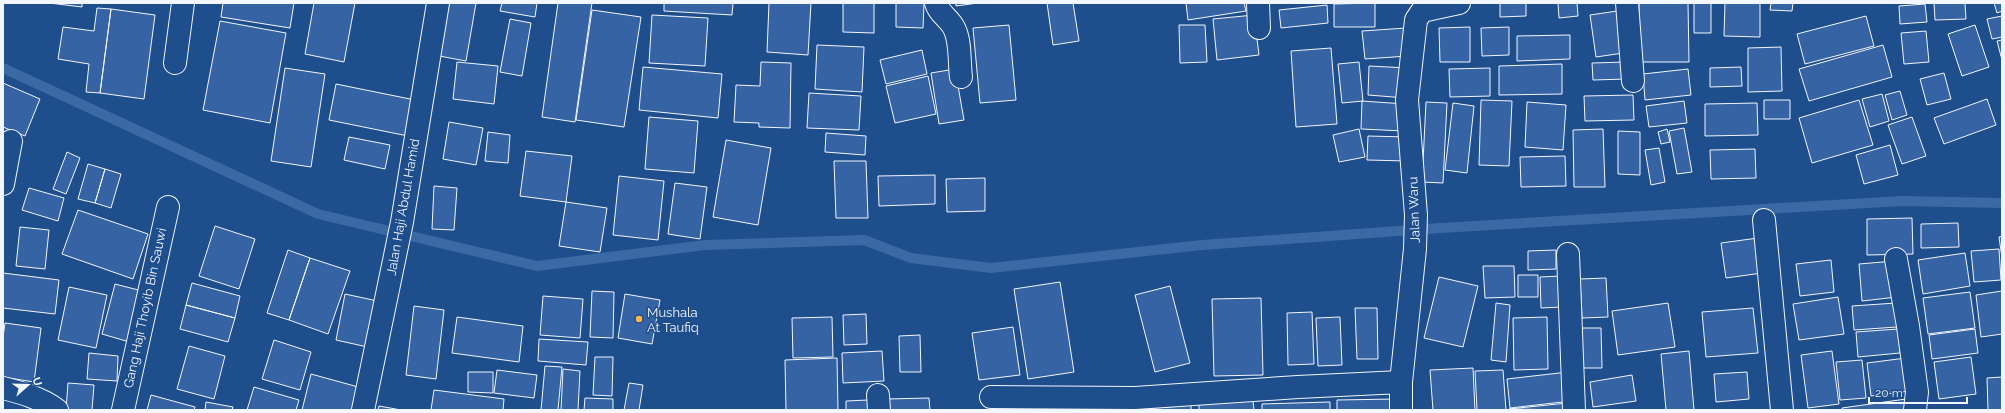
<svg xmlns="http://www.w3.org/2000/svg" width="2005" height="413" viewBox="0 0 2005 413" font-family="Raleway,sans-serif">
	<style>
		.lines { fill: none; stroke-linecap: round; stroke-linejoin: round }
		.stream { stroke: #3b69a3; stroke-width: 10 }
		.building { fill: #3563a3; stroke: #f2f6ff }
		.minor-casing { stroke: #f2f6ff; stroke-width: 24 }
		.minor { stroke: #1f4e8c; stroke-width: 22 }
		.poi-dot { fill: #ffb74d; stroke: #1f4e8c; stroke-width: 1.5 }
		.labels { text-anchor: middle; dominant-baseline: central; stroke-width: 3; stroke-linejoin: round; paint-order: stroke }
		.street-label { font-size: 13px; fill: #f2f6ff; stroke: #1f4e8c }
		.poi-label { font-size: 13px; fill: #f2f6ff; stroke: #1f4e8c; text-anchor: start }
	</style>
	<rect width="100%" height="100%" fill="#1f4e8c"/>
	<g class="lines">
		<path class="stream" d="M3,68l315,146 219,52 168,-21 159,-5 47,18 80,10 211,-23 238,-17 462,-27 100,2"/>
	</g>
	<path class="building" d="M49,3h33v4z
		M223,3h71l-4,25 -69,-11z
		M314,3h41l-11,59 -39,-8z
		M445,3h31l-10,58 -32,-6z
		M502,3h35l-2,14 -35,-6z
		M558,3h34l-17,119 -33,-5z
		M664,3h69l-1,12 -68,-4z
		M769,3h42l-3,52 -41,-3z
		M843,3h31v30l-31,-1z
		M896,3h28l-1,25 -27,-1z
		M956,3h22l-22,3z
		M1047,3h26l6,38 -26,4z
		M1186,3h58l2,8 -58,9z
		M1375,3v24h-41v-23z
		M1500,3h26v13l-26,1z
		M1558,3h19l1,13 -19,2z
		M1639,3h49l1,59h-50z
		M1694,3h17v30h-17z
		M1725,3h35v34l-36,-1z
		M1771,3h22l-1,8 -22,-1z
		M1934,3h31l1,16 -31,1z
		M1994,3h8v8l-5,2z
		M1925,4l2,18 -27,2 -1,-18z
		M1327,5l1,18 -47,5 -2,-18z
		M97,8l14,1 -11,84 -14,-1 3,-28 -31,-5 5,-32 31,4z
		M111,9l44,6 -11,84 -44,-6z
		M592,10l49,7 -17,110 -48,-7z
		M1624,10l6,42 -34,5 -6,-42z
		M652,15l56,3 -3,48 -56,-3z
		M1254,15l5,40 -42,5 -4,-41z
		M1866,16l8,30 -69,18 -8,-30z
		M2002,16v21l-10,2 -5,-20z
		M510,19l21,4 -9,53 -22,-4z
		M220,21l66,12 -16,90 -67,-13z
		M1009,25l7,75 -36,3 -7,-75z
		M1179,25h26l2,37 -27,1z
		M1975,25l14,42 -27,9 -14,-42z
		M1470,27v35h-30l-1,-34z
		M1509,27v28l-27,1 -1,-28z
		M1406,28l2,28 -43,3 -3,-28z
		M1926,31l3,31 -25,2 -3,-31z
		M1570,35v24l-53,2v-25z
		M2002,40v20l-5,-19z
		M817,45l47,2 -2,45 -47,-3z
		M1883,45l9,32 -83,24 -10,-32z
		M1781,47l1,44 -34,1v-44z
		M1331,48l6,76 -41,3 -5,-76z
		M922,50l5,24 -41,10 -6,-24z
		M457,62l41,4 -4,38 -41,-5z
		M761,62l30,1 -1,65 -31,-1v-4l-25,-1 2,-37 24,1z
		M1359,62l4,39 -21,2 -4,-39z
		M1626,62l1,17 -34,1 -1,-17z
		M1562,64v30l-63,1v-29z
		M1369,66l39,2 -2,30 -38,-3z
		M643,67l79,7 -4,44 -79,-8z
		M1741,67l1,19 -32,1v-19z
		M285,68l40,6 -14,93 -40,-6z
		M1490,68v28l-40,1 -1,-28z
		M955,69l9,51 -25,4 -8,-51z
		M1688,69l3,26 -46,5 -2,-26z
		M1944,73l7,26 -24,6 -7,-26z
		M928,76l8,38 -41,9 -9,-37z
		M3,83l37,16 -15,37 -22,-9z
		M336,84l79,16 -7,36 -79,-16z
		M1900,91l7,24 -15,5 -7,-25z
		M809,93l52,3 -2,34 -52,-2z
		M1882,94l7,27 -19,6 -8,-28z
		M1633,95l1,25 -49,1 -1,-25z
		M1987,99l9,26 -52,19 -10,-26z
		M1481,100l31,1 -3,65 -30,-1z
		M1764,100h26v19h-26z
		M1859,100l14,45 -61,18 -13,-45z
		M1362,101l43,3 -1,27 -43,-2z
		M1684,101l3,22 -38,4 -3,-21z
		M1426,102l21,1 -4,80 -21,-1z
		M1527,102l39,3 -3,45 -38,-3z
		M1453,103l21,3 -7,67 -22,-3z
		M1757,103l1,32 -53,1v-32z
		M649,117l49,4 -4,52 -49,-4z
		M1912,117l14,39 -24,8 -14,-39z
		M449,122l34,6 -7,37 -33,-6z
		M1684,128l8,44 -15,2 -8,-43z
		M1359,129l6,28 -26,5 -6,-27z
		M1603,129l2,58h-31l-1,-57z
		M1667,129l3,13 -9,2 -3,-12z
		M1618,131l22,1v43l-22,-1z
		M488,132l22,3 -2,28 -23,-2z
		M826,133l40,3 -1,19 -40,-3z
		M1368,136l40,1 -1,24 -40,-1z
		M349,137l41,8 -5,24 -41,-9z
		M726,140l45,8 -13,77 -45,-8z
		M1890,145l8,30 -34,9 -8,-29z
		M1659,148l6,34 -14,3 -6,-35z
		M1755,149l1,29 -45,1 -1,-29z
		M526,151l46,5 -6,46 -46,-6z
		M67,152l13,6 -14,36 -13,-5z
		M1565,156l1,30 -45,1 -1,-30z
		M834,161h32l2,57h-32z
		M88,164l17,5 -10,34 -17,-4z
		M105,169l16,5 -10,34 -16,-5z
		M935,175v29l-56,2 -1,-30z
		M619,176l45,5 -6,59 -45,-5z
		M985,178v33l-38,1 -1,-33z
		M675,183l32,4 -7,52 -32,-5z
		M434,186l23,2 -3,42 -22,-1z
		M29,188l35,10 -6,23 -36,-11z
		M566,202l41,6 -7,44 -41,-6z
		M78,210l70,24 -15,45 -71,-25z
		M1912,218l1,36 -46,1v-36z
		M1958,223l1,24 -38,1v-24z
		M215,226l40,13 -16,50 -40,-13z
		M20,227l29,3 -4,39 -29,-3z
		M2002,236v22l-3,-21z
		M1758,238l4,35 -36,5 -5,-35z
		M1999,249l2,31 -27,2 -3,-31z
		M288,250l22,8 -21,62 -22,-7z
		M1556,250v19l-28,1v-19z
		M1965,253l5,33 -47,8 -5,-34z
		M310,258l40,13 -22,63 -39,-14z
		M1831,260l3,32 -34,4 -4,-32z
		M1894,261l3,36 -35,4 -3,-37z
		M1483,266h31l1,31 -30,1z
		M3,273l56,7 -4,34 -52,-6z
		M1518,275h20v22h-20z
		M1561,276l1,31 -21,1 -1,-31z
		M1439,277l39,9 -15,61 -39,-9z
		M1606,278l2,39 -26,1 -2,-39z
		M1060,282l14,90 -46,7 -14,-90z
		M192,283l48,13 -5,22 -49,-13z
		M115,284l31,8 -13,51 -31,-9z
		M1170,286l20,77 -35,9 -20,-77z
		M69,287l38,8 -11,53 -38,-8z
		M592,291l22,1 -1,46 -23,-1z
		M2002,291v43l-21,3 -5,-42z
		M1970,292l5,36 -47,6 -5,-36z
		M345,294l37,8 -10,46 -36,-8z
		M625,294l35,6 -8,44 -34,-6z
		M543,296l40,3 -3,39 -40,-3z
		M1838,297l6,37 -45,6 -6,-36z
		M1261,298l2,77 -49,1 -2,-77z
		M1496,303l14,2 -4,57 -15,-2z
		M1668,303l7,44 -57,8 -6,-44z
		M1896,303l1,24 -43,3 -2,-24z
		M186,305l49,13 -7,24 -48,-13z
		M414,306l30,4 -8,69 -30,-4z
		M1355,308h22l1,51h-21z
		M1753,308l5,45 -52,4 -4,-45z
		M1312,312l2,52 -26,1 -1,-52z
		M866,314l1,30 -23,1 -1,-30z
		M457,317l66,9 -4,36 -67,-9z
		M832,317l1,40 -40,1 -1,-40z
		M1340,317l2,48 -24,1 -2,-48z
		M1547,317l1,52 -34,1 -1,-52z
		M5,323l36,5 -7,54 -31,-5v-40z
		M1013,327l7,48 -41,5 -7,-47z
		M1579,328h22l1,40h-22z
		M1898,329l2,24 -42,4 -2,-25z
		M1975,329l3,24 -46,6 -3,-24z
		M920,335l1,37h-21l-1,-36z
		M539,339l49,3 -2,23 -48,-4z
		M274,340l37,12 -11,38 -38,-11z
		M189,346l36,10 -11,43 -37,-10z
		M882,351l2,30 -41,2 -1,-30z
		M1689,351l5,59h-28l-5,-56z
		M1832,351l7,53 -31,4 -7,-53z
		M89,353l29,3 -1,25 -30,-2z
		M595,357h18l-1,39 -19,-1z
		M1971,357l5,37 -37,5 -5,-37z
		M837,358l1,52h-52l-1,-50z
		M1906,358l4,33 -39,5 -4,-33z
		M1862,360l4,38 -26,2 -4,-38z
		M545,366l17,1 -4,43h-17z
		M1473,368l2,42h-42l-3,-40z
		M563,369l17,2 -2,39h-17z
		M497,370l40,5 -3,23 -40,-5z
		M1503,370l3,40h-29l-2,-39z
		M468,372h25v21l-25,-1z
		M1568,372l3,29 -61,7 -3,-29z
		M1747,372l2,27 -33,3 -2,-28z
		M311,374l51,14 -5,22h-55z
		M1632,375l4,26 -43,6 -3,-25z
		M2002,377v33h-14l-1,-32z
		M68,383l26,2 -2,25h-26z
		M629,383l14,2 -4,25h-15z
		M254,387l45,13 -3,10h-49z
		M434,390l70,9 -1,11h-72z
		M151,395l44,12 -1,3h-47z
		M585,398l28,1v11h-29z
		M929,398l1,12h-43v-11z
		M1395,399v11h-58v-10z
		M1906,399l2,11h-66v-2z
		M868,400v10h-22v-9z
		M1253,401l1,9h-55v-7z
		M206,402l27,5 -1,3h-27z
		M1330,402v8h-68v-6z
		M1567,403l1,7 -59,-1z
		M1191,405v5h-48v-1z
		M379,406l22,4h-23z
		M1139,409v1h-71z"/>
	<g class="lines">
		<defs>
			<path id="minor" d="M936,3c3,11 13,15 18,25 7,13 5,34 7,49
				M1258,3l1,25
				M1627,3l6,78
				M175,63l8,-60
				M3,184l8,-43
				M1764,220l18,190
				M1568,254l6,156
				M1896,259l12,67 9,66 -2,18
				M3,388c19,5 38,10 54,22
				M878,395l1,15
				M991,397l144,1 163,-11 103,-5
				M123,410l45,-203
				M363,410l39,-188 36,-219
				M1401,410v-28l14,-133 1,-34 -9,-115 9,-80 6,-9 37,-8"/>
		</defs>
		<use href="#minor" class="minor-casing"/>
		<use href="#minor" class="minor"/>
	</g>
	<circle class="poi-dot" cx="639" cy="319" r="4"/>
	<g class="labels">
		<g class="street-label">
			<text transform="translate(403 207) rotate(-80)">Jalan Haji Abdul Hamid</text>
			<text transform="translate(1414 210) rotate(-92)">Jalan Waru</text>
			<text transform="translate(145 308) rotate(-78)">Gang Haji Thoyib Bin Sauwi</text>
		</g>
		<g class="poi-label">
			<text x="647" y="312">Mushala<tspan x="647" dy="15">At Taufiq</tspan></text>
		</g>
	</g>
	<rect width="2005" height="413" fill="none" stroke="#f2f6ff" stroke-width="8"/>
	<g transform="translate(28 385) rotate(70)" stroke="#1f4e8c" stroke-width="3" paint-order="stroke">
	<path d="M0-3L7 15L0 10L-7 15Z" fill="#f2f6ff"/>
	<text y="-6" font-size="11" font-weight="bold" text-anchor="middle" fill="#f2f6ff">U</text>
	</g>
	<path d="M1869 397v6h98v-6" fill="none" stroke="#f2f6ff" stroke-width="2"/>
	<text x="1875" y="397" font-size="12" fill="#f2f6ff" stroke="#1f4e8c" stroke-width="3" paint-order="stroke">20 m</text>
</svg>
